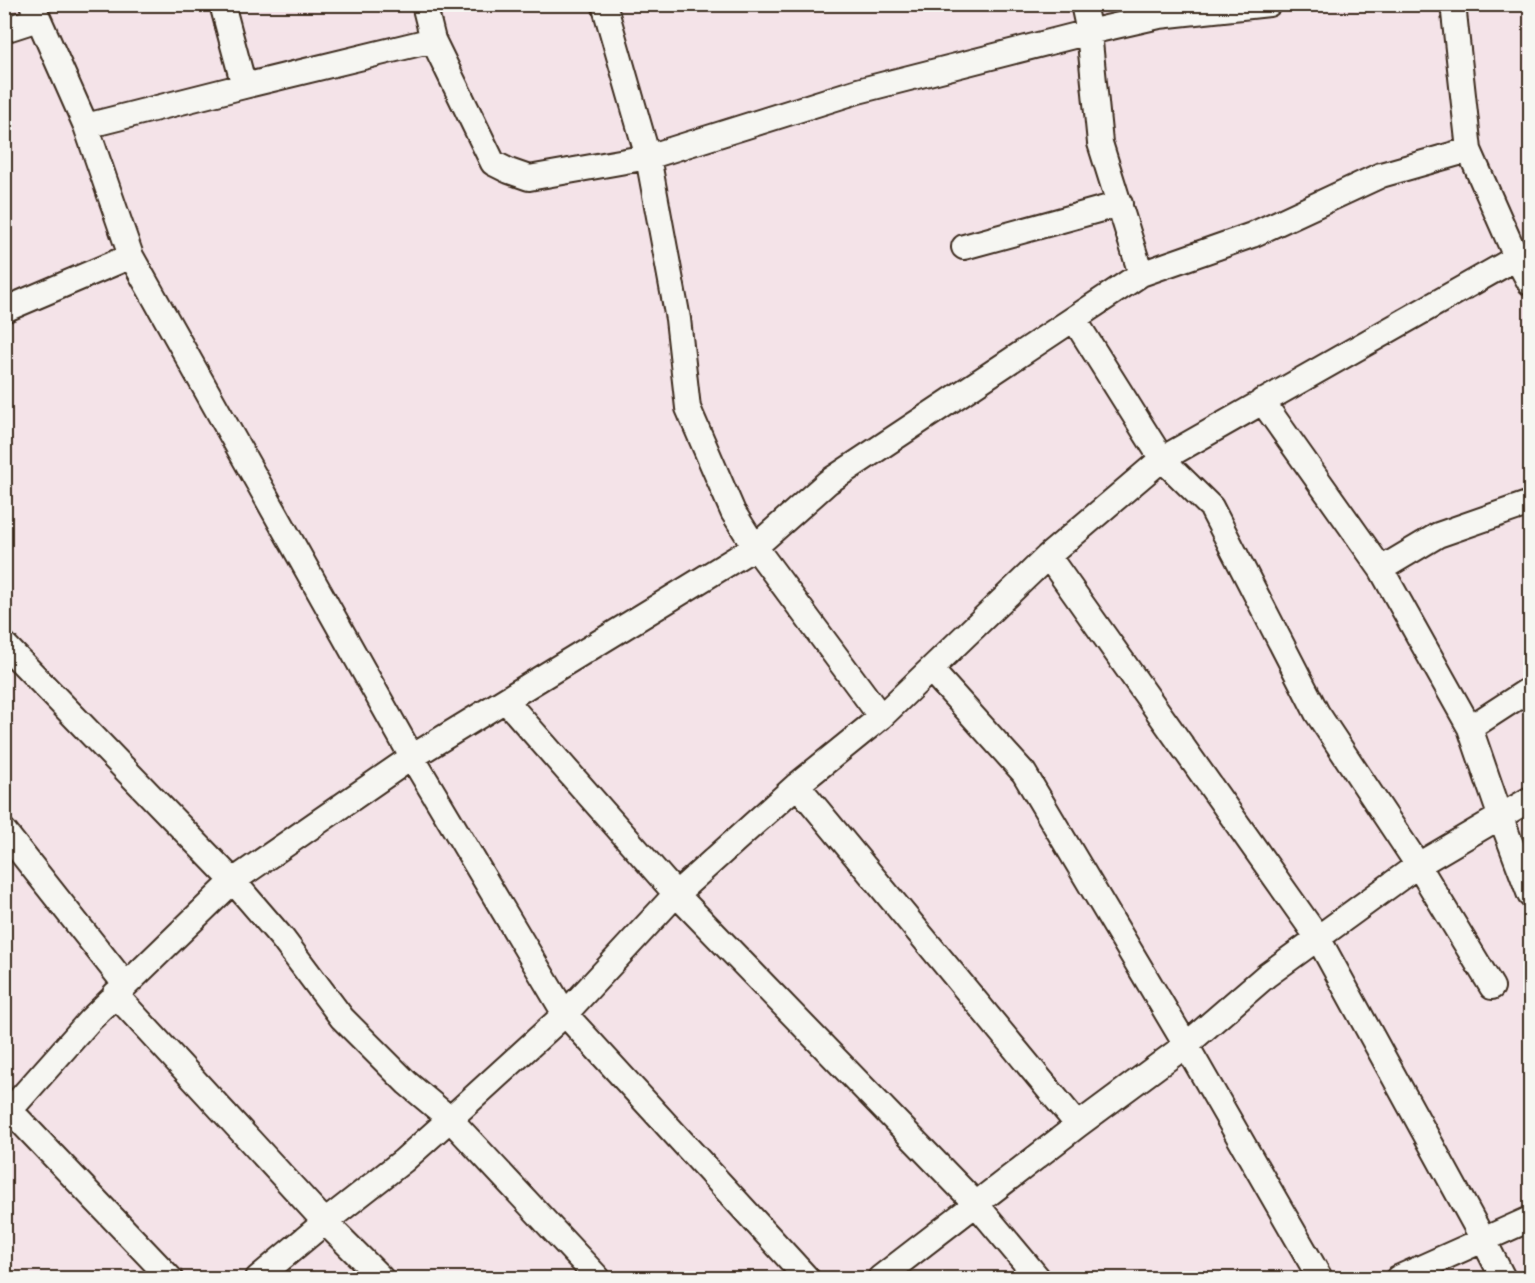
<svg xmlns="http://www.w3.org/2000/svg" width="1535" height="1283" viewBox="0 0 1535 1283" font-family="Delius,sans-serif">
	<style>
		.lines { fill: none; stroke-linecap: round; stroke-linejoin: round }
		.minor-casing { stroke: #3b2a1e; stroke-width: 28 }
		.minor { stroke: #f6f6f2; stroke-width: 24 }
	</style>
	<rect width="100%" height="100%" fill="#f4e3e8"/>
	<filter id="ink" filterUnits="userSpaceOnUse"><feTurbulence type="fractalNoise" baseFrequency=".0167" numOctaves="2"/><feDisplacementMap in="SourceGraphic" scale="12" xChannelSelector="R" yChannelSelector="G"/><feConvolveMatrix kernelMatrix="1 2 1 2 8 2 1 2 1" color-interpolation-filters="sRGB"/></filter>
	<g filter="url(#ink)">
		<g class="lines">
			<defs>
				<path id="minor" d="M32,4l54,122 45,130 281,501 153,257 242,264
					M222,4l22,82
					M424,4l9,36 60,123 16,8 20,7 119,-21 210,-66 231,-59 70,-16 110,-12
					M604,4l44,153 30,162 10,89 45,104 22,35 126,170
					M1083,4l6,28 11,111 41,131
					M1453,4l16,146 48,109 13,24
					M4,30l34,-11
					M86,126l158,-40 189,-46
					M964,247l156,-43
					M4,310l127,-54
					M1074,319l88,140 49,48 106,206 101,152 74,122
					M1262,401l119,168 89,159 31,90 29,77
					M1048,556l270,382 166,303 19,37
					M1381,569l57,-34 92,-32
					M4,644l229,237 49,57 60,80 65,65 43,36 148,159
					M931,670l93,103 162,272 134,233
					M505,700l171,194 300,310 62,74
					M1470,728l60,-39
					M797,785l281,340
					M4,831l121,153
					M115,994l210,228 56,56
					M4,1104l166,174
					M4,1117l86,-97 143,-139 179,-124 343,-210 73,-65 313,-208 111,-39 129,-60 88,-25
					M258,1278l67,-56 78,-61 47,-42 115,-105 111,-120 121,-109 84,-68 167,-161 114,-97 368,-209
					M880,1278l198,-153 108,-80 81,-70 151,-110 112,-66
					M1398,1278l132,-59"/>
			</defs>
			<use href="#minor" class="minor-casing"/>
			<use href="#minor" class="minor"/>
		</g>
	</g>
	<rect width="1535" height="1283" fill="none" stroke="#f6f6f2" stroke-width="24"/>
	<rect x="12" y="12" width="1511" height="1259" fill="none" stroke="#3b2a1e" stroke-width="2" filter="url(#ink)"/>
</svg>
